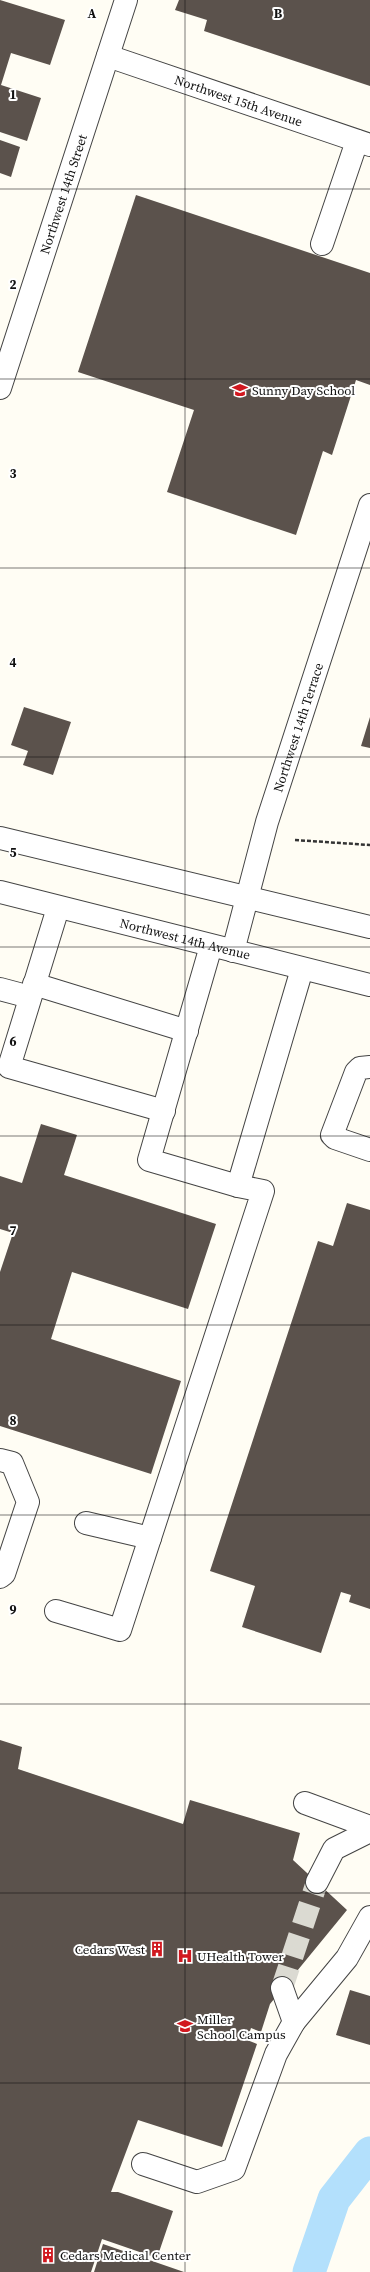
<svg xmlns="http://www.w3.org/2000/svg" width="370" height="2272" viewBox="0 0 370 2272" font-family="'Source Serif 4',serif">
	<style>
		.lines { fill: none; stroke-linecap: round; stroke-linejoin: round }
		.canal { stroke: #b3e0fc; stroke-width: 33 }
		.building { fill: #5b524c }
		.minor-tunnel { stroke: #dbdad2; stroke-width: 22; stroke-dasharray: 22 11; stroke-linecap: butt }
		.minor-casing { stroke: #444; stroke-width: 24 }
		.path { stroke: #333; stroke-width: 2.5; stroke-dasharray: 4 2; stroke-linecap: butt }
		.minor { stroke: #fff; stroke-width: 22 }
		.grid { fill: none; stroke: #111; stroke-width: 1; stroke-opacity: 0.55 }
		.labels { text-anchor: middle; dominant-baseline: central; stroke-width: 4; stroke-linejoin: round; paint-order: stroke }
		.street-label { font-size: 13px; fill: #111; stroke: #fff }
		.poi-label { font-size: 13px; fill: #111; stroke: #fff; text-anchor: start }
		.grid-label { font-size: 13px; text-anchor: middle; font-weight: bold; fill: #111; stroke: #fff; stroke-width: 4; stroke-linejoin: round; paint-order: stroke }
	</style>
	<rect width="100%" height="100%" fill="#fffdf4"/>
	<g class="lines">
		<path class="canal" d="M309,2272l25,-73 36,-46"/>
	</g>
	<path class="building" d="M0,0l65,20 -15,45 -39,-12 -10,32 40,13 -14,43 -27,-9z
		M179,0h191v86l-166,-55 3,-11 -32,-10z
		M0,140l20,7 -9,30 -11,-4z
		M136,195l234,78v112l-14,-5 -24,75 -9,-4 -27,84 -129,-43 27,-82 -116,-38z
		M24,707l47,15 -18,53 -30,-10 5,-14 -17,-6z
		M370,717v31l-9,-2z
		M41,1124l36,11 -13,40 152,49 -28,85 -116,-37 -21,67 130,42 -30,93 -151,-48v-154l13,-39 -13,-4v-53l22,7z
		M347,1203l23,7v399l-21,-7 2,-7 -10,-3 -20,61 -79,-26 13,-41 -45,-15 108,-330 15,5z
		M0,1740l22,7 -4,22 165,55 7,-24 110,33 -7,27 54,50 -77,94 -9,28 -10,-4 -4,12 10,4 -35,103 -84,-27 -27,72h7l55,19 -16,47 -55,-19 -11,33h-91z
		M350,1990l20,6v49l-34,-10z
		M103,2244l81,28h-90z"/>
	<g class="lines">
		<path class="minor-tunnel" d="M282,1988l35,-106"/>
		<defs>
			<g id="minor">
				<path id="s1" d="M108,56l262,89"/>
				<path d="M322,244l35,-103"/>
				<path id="s2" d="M0,388l126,-388"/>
				<path d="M0,838l370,89"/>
				<path id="s3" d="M0,892l370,93"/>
				<path d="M58,908l-49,159 155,44"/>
				<path d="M211,946l-62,214 89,26 64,-217"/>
				<path id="s4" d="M233,951l34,-129 103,-317"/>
				<path d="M34,984l153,47"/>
				<path d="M0,989l30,8"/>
				<path d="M370,1067l-10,1 -4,4 -24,63 3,3 35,12"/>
				<path d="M0,1460l12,3 16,39 -24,72 -4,3"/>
				<path d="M86,1523l64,15"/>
				<path d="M56,1611l64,19 143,-439 -25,-5"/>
				<path d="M305,1803l65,24"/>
				<path d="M317,1882l17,-33 36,-18"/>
				<path d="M282,1988l12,34"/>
				<path d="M143,2164l54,18 37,-13 42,-115 18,-32 53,-64 23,-41"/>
			</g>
		</defs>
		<use href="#minor" class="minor-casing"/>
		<path class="path" d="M295,840l75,5"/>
		<use href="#minor" class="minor"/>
	</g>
	<path class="grid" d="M185,0v2272M0,189h370M0,379h370M0,568h370M0,757h370M0,947h370M0,1136h370M0,1325h370M0,1515h370M0,1704h370M0,1893h370M0,2083h370"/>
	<defs>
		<symbol id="school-bare" viewBox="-9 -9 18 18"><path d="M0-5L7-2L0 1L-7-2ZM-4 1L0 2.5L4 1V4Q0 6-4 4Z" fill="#d1181f" stroke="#fff" stroke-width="2.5" paint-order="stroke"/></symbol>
		<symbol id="building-bare" viewBox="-9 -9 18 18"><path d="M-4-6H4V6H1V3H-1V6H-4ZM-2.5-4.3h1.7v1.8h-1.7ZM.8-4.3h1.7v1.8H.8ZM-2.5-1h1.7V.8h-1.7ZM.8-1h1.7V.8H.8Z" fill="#d1181f" stroke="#fff" stroke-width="2.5" paint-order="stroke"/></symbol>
		<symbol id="hospital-bare" viewBox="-9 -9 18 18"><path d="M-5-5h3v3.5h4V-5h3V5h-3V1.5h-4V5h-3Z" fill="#d1181f" stroke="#fff" stroke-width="2.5" paint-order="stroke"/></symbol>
		<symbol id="university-bare" viewBox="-9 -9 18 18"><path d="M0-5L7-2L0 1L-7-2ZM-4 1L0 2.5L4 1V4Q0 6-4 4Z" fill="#d1181f" stroke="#fff" stroke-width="2.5" paint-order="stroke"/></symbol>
	</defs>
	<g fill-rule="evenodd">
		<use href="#school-bare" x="229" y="379" width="22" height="22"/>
		<use href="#building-bare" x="146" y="1938" width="22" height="22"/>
		<use href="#hospital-bare" x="174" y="1945" width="22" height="22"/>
		<use href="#university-bare" x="174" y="2015" width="22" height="22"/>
		<use href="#building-bare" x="37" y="2244" width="22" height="22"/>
	</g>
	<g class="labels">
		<g class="street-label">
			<text stroke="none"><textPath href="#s1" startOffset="138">Northwest 15th Avenue</textPath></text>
			<text stroke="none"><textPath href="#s2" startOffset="204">Northwest 14th Street</textPath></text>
			<text stroke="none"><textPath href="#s4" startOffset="233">Northwest 14th Terrace</textPath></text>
			<text stroke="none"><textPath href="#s3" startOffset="191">Northwest 14th Avenue</textPath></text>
		</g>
		<g class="poi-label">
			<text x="252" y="390">Sunny Day School</text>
			<text x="145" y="1949" text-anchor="end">Cedars West</text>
			<text x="197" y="1956">UHealth Tower</text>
			<text x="197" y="2019">Miller<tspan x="197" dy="15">School Campus</tspan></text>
			<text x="60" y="2255">Cedars Medical Center</text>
		</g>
	</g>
	<g class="grid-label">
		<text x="92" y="18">A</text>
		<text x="278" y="18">B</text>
		<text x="13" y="99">1</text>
		<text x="13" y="289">2</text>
		<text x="13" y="478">3</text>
		<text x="13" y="667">4</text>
		<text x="13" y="857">5</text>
		<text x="13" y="1046">6</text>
		<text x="13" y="1235">7</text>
		<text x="13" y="1425">8</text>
		<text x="13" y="1614">9</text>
	</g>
</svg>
